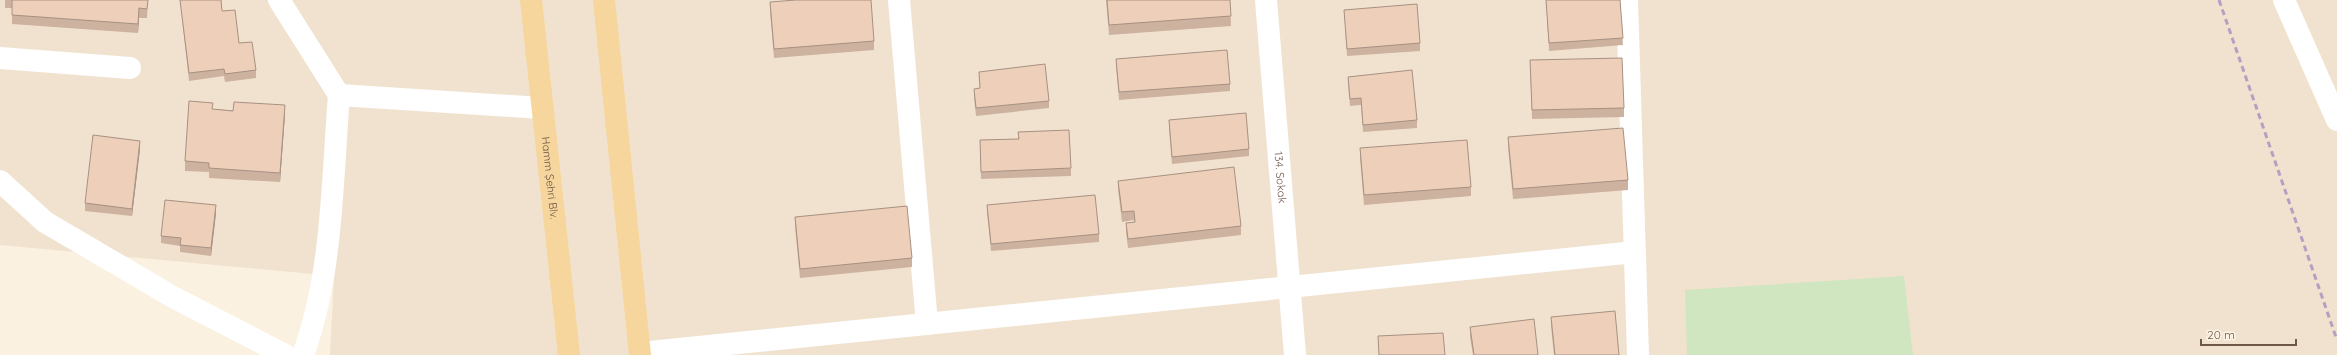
<svg xmlns="http://www.w3.org/2000/svg" width="2337" height="355" viewBox="0 0 2337 355" font-family="Quicksand,sans-serif">
	<style>
		.residential { fill: #f1e2cf }
		.green { fill: #cfe6c0 }
		.lines { fill: none; stroke-linecap: round; stroke-linejoin: round }
		.street { stroke: #fff; stroke-width: 22 }
		.primary { stroke: #f6d69c; stroke-width: 22 }
		.rail { stroke: #b3a1c2; stroke-width: 3; stroke-dasharray: 6 4; stroke-linecap: butt }
		.wall { fill: #cdb2a0 }
		.shaded-wall { fill: #a79182 }
		.building { fill: #eecfba; stroke: #a79182 }
		.labels { text-anchor: middle; dominant-baseline: central; stroke-width: 4; stroke-linejoin: round; paint-order: stroke }
		.street-label { font-size: 11px; fill: #6f5749; stroke: #fef5e6 }
	</style>
	<rect width="100%" height="100%" fill="#faf1e0"/>
	<path class="residential" d="M0,0h2337v355h-2007l4,-79 -334,-31z"/>
	<path class="green" d="M1904,276l9,79h-226l-2,-65z"/>
	<g class="lines">
		<g class="street">
			<path d="M279,0l60,95 203,13"/>
			<path d="M899,0l28,324"/>
			<path id="s1" d="M1266,0l29,355"/>
			<path d="M1627,0l11,355"/>
			<path d="M2284,0l53,120"/>
			<path d="M0,58l130,10"/>
			<path d="M0,181l45,41 128,75 112,58"/>
			<path d="M640,353l995,-101"/>
			<path d="M303,355c30,-82 29,-174 36,-260"/>
		</g>
		<g class="primary">
			<path id="s2" d="M531,0l38,355"/>
			<path d="M604,0l36,355"/>
		</g>
		<path class="rail" d="M2219,0l118,340"/>
	</g>
	<path class="wall" d="M5,0h143l-1,18h-8l-1,15 -126,-9v-16h-7z
		M180,0h41l1,11 17,32 17,27v8l-31,4 -1,-6 -35,5z
		M1106,0h124l1,26 -122,9z
		M1546,0h74l3,45 -74,6z
		M770,2l104,39v9l-100,8 -4,-47z
		M1344,10l76,33v8l-73,5z
		M1116,59l114,25v7l-111,9 -3,-34z
		M1530,60l94,48v9l-92,2z
		M979,72l70,29v7l-73,8 -2,-19v-8l6,-1z
		M1348,77l69,43v8l-54,4 -2,-27 -11,1 -2,-22z
		M213,109l72,5 -5,68 -71,-4v-6l-24,-1v-10z
		M1169,120l80,29v7l-77,8 -3,-36z
		M1018,132l53,36v8l-90,3 -1,-39 38,-1z
		M1508,137l120,43v10l-115,9 -5,-52z
		M1360,148l111,39v9l-107,9 -4,-47z
		M140,149l-8,67 -47,-5v-8z
		M1118,181l123,45v9l-113,13 -2,-16v-9l8,-1v-2l-12,2 -4,-32z
		M987,205l112,29v8l-108,9 -4,-39z
		M216,213l-5,43 -31,-4v-6l-19,-3v-7z
		M795,217l117,41v9l-112,11 -5,-51z
		M1551,317l68,38h-65l-3,-29z
		M1470,327l68,28h-65l-3,-18z"/>
	<path class="shaded-wall" d="M139,8v10l-1,15v-9z
		M285,105v9l-5,68v-9z
		M140,141v8l-8,67v-7z
		M216,205v8l-5,43v-8z"/>
	<path class="building" d="M12,0h136l-1,9 -8,-1 -1,16 -126,-9z
		M180,0h41l1,11 13,-1 4,33 13,-1 4,28 -31,4 -1,-5 -35,4z
		M796,0h75l3,41 -100,8 -4,-47z
		M1107,0h123l1,16 -122,9z
		M1546,0h74l3,38 -74,5z
		M1417,4l3,39 -73,6 -3,-39z
		M1227,50l3,34 -111,8 -3,-33z
		M1622,58l2,50 -92,2 -2,-50z
		M1045,64l4,37 -73,7 -2,-19 6,-1 -1,-16z
		M1412,70l5,50 -54,5 -2,-27 -11,1 -2,-22z
		M189,101l24,2 -1,6 21,2 1,-9 51,3 -5,68 -71,-5v-5l-24,-2z
		M1246,113l3,36 -77,8 -3,-37z
		M1623,128l5,52 -115,9 -5,-52z
		M1069,130l2,38 -90,4 -1,-32 39,-1 -1,-7z
		M93,135l47,6 -8,68 -47,-6z
		M1467,140l4,47 -107,8 -4,-47z
		M1234,167l7,59 -113,13 -2,-16 9,-1 -1,-11 -12,1 -4,-31z
		M1095,195l4,39 -108,10 -4,-39z
		M165,200l51,5 -5,43 -31,-3 1,-7 -20,-2z
		M907,206l5,52 -112,11 -5,-52z
		M1615,311l4,44h-64l-4,-38z
		M1534,319l4,36h-64l-4,-28z
		M1443,333l2,22h-66l-1,-19z"/>
	<g class="labels">
		<g class="street-label">
			<text stroke="none"><textPath href="#s2" startOffset="179">Hamm Şehri Blv.</textPath></text>
			<text stroke="none"><textPath href="#s1" startOffset="178">134. Sokak</textPath></text>
		</g>
	</g>
	<path d="M2201 339v6h95v-6" fill="none" stroke="#6f5749" stroke-width="2"/>
	<text x="2207" y="339" font-size="12" fill="#6f5749" stroke="#fef5e6" stroke-width="3" paint-order="stroke">20 m</text>
</svg>
